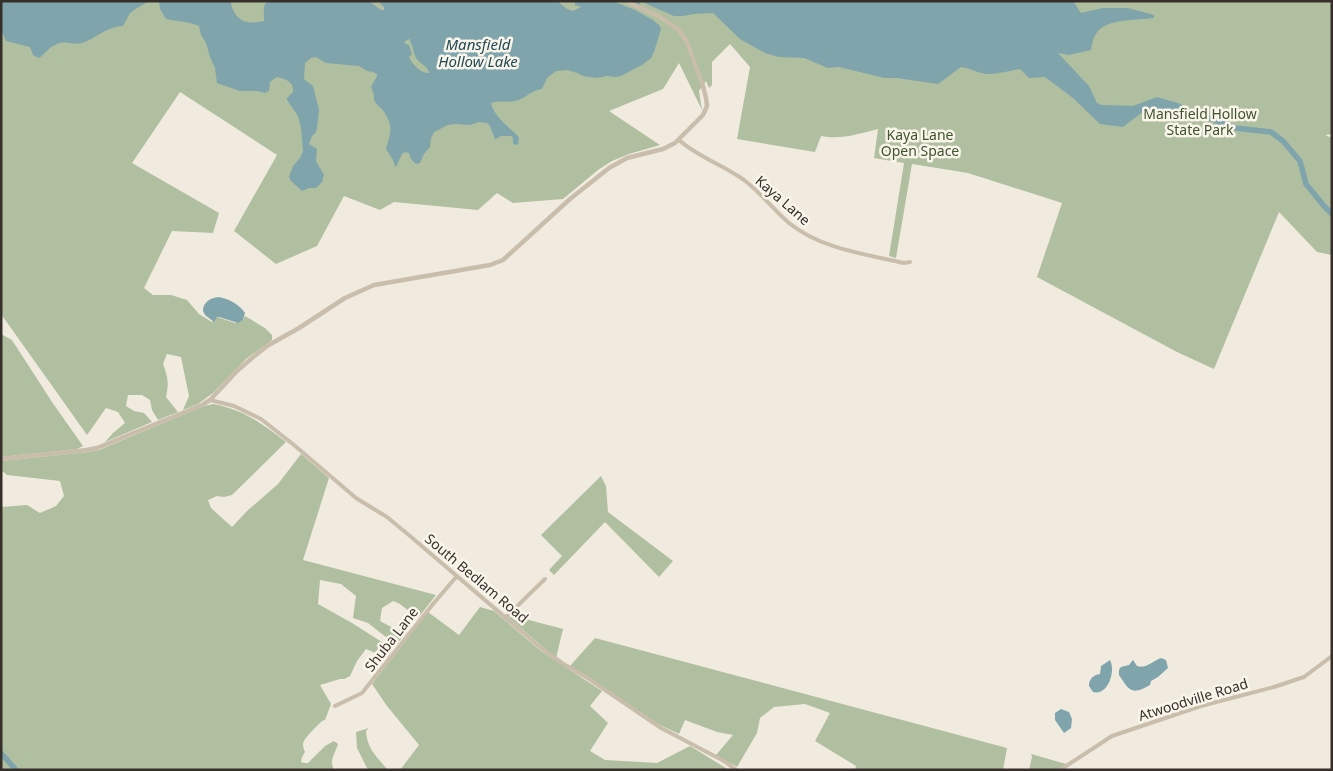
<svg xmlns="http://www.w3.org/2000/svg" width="1333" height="771" viewBox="0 0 1333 771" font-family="'Noto Sans',sans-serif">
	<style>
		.green { fill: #b0bf9f }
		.water { fill: #7fa4ac; fill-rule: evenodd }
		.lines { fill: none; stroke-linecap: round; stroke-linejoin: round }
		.river { stroke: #7fa4ac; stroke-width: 5.5 }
		.minor { stroke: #c9bdab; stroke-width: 4 }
		.tertiary { stroke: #c9bdab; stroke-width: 4.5 }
		.labels { text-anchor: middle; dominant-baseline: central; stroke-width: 5; stroke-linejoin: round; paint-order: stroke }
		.park-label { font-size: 14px; fill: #41542f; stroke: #f9f5eb }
		.street-label { font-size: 14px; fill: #37302a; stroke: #f9f5eb }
		.water-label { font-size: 15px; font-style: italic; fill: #224b56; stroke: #f9f5eb }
	</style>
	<rect width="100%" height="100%" fill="#f1ebdf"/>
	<path class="green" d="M1,1h1331v133l-7,1 7,3v117l-15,-3 -38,-40 -65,157 -37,-17 -140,-75 25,-74 -94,-30 -56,-9 -16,94 -7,-2 15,-93 -30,-5 4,-29c-20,5 -37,11 -57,7l-6,16 -78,-13 13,-72 -20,-23 -18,18v23l-3,3 -3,-7 -7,10 3,19 -23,-47 -16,26 -54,22 51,34 -31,9 -17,7 -14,9 -35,29 -50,4 -16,-10 -19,17 -84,-8 -14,8 -36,-14 -27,50 -41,18 -42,-33 43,-76 -97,-63 -48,71 87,50 -6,20 -41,-2 -28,57 9,7h18l16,5 12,14 13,8 5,-5 18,6 8,-3 2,-4 20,12 7,7v5l-26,19 -33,34 -15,11 -15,6 6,-14 -8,-39 -14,-3 -4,10c5,13 6,19 3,33l12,15 -20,8 -6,-10 -2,-10 -8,-5h-14l-2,11 8,5 10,2 8,9 -47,20 8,-9 12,-10 -7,-11 -12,-4 -19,27 -86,-121z
		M1,334l11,6 40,62 31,44 -6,3 -76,8z
		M213,404c32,6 48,19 73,38l-54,53 -8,2 -7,-1 -9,4 3,8 21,19 15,-16 31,-27 23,-30 28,24 -26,82 133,35 -18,23 -18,-14 -7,-3 -11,7 -2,13 15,8 12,3 -11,13 -28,-22 -15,-5 3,-22 -15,-12 -21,-4 -2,24 34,19 41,26 -6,9 -21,-9 -9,12 -7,15 -6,3h-4l-20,6 11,19 -6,16 -3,1c-5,5 -19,18 -19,23 0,3 1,6 2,8l-3,5 -1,5 3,1h4l17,-17 9,-5 4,3c-3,10 -9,16 -4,26h-333v-263l26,-2 13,8 16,-7 8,-10 -4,-15 -53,-6 -6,-5v-9l88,-9 10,-2 105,-44z
		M601,476l5,10 2,26 65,49 -14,16 -54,-55 -51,53 -5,-5 13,-14 -21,-21z
		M480,607l14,4 47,40 61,40 -12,15 18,17 -18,28 15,9 52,3 33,-17 39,24h-329l19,-25 -32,-39 -15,-22 56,-72 31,23z
		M510,615l53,14 -7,29 -47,-40z
		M595,638l412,110 -4,22h-148l1,-4 -41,-25 15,-28 -25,-9 -31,3 -14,11 -3,15 -20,34 -21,-12 17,-20 -16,-3 -32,-12 -6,14 -19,-9 -90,-59z
		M369,728l-3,3c1,18 11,26 22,39h-20l-11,-22 -1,-16z
		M1031,754l35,10 -9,6h-28l3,-13z"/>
	<path class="water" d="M1,1h148l-15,9 -4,3 -7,13c-18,1 -26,12 -41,17 -9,3 -16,-4 -27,2 -7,3 -10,9 -16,13l-6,-3 -3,-8 -24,-6 -5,-11z
		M159,1h72c0,9 7,20 17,21 4,1 11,0 16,-1 1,-8 -3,-15 4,-20h101l12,9h3v-3l-6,-6h179l10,8 6,2 8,-4 -6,-2v-4h38l22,9 18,10 7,6 1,3 -7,23 -3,6 -9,7 -21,11 -6,1 -8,-1 -10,2 -14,-2 -6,-3 -10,-3 -11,1 -9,7 -5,11c-11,1 -18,11 -27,12 -8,2 -15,-1 -24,2 3,14 18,24 28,34l-1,8 -5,-1v-6l-2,-2h-10l-5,3h-1l-5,-13 -3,-3 -8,-1 -9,3 -14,-1 -8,1 -14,7 -3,6 -1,9 -6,7 -4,9 -4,1 -5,-5 -2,-6 -4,-1 -3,2 -6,13 -1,-1 -2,-6 -7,-11c5,-18 8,-23 -4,-40 -3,-3 -6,-5 -8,-9v-5l-3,-8 6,-11v-2l-4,-2 -6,-1 -8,-5 -33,-3 -10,-6 -5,1 -6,5 -1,16 9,7 6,24 -2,18 -1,4 -4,4 -3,8 8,5 -1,12 8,14 -2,7 -6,6h-7l-7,3 -11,-10 -2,-4 4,-11 7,-8 3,-7 -2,-23 -3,-12 -11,-16v-2l6,-6c1,-10 -7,-13 -16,-15l-7,5 -1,9 -4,2 -8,-2h-17l-23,-8 -2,-15 -5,-11 -4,-14 -5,-8 -2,-9c-8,-4 -24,-5 -33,-7l-6,-10zM409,39c4,6 4,13 7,19 4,6 12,8 13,15 -9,0 -16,-8 -20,-16l3,-3 -3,-9 -3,-1 -2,-2z
		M640,1h433l8,12 22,-5h25l26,7v3c-16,2 -42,1 -54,11 -6,5 -8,14 -9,21l-22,5 -11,-2 31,33 8,17 5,2 31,1 24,-9 24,7 6,8 -6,3 -33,-7 -25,19 -23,-3 -27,-26 -28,-21 -16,1 -9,-9c-12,2 -27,7 -39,4 -7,-2 -12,-5 -20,-6l-23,17 -41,-6h-13l-45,-11 -11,1 -24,-10 -25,-1 -14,-4 -25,-14 -27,-26 -20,1 -10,2h-9z
		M219,297c10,2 20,7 26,16l-2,7 -5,3 -19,-6h-2l-3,5 -9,-7 -2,-4c0,-9 7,-13 16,-14z
		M1161,658l5,2 2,8 -10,9 -7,4 -1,4c-19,11 -21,5 -31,-10 -1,-10 4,-8 10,-10l4,-5 4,6c9,3 16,-5 24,-8z
		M1110,660c6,11 -2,36 -17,32l-4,-6c0,-7 4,-11 11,-12l1,-8z
		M1061,709l8,3 3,7 -1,9 -7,5 -9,-13v-7z"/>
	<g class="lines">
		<path class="river" d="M637,3l1,-2
			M1181,110l28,8 26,10 36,4 12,9 17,20 6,23 18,22 8,8
			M1,753l15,17"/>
		<path class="minor" d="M679,140c19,17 44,25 65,40 17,13 29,29 45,43 32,26 76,31 115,40l6,-1
			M210,400l24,6 27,13 33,26 62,53 31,19 23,19 131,112 21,15 27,16 72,49 63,33 12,9
			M506,617l39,-38
			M335,706l27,-13 71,-89 24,-28
			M1060,770l52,-34 89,-30 73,-19 30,-10 28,-21"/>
		<path class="tertiary" d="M1,459l86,-9 10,-2 105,-43 8,-5 27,-29 15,-13 15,-12 32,-18 46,-30 29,-13 116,-20 13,-5 67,-61 39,-31 18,-10 36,-9 12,-6 28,-28 4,-9 -1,-8 -3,-12 -16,-44 -8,-12 -19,-13 -34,-16"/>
	</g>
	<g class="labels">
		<g class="park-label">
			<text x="1200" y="113">Mansfield Hollow<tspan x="1200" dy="16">State Park</tspan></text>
			<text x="920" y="134">Kaya Lane<tspan x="920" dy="16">Open Space</tspan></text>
		</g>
		<g class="street-label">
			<text transform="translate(783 200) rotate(41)">Kaya Lane</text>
			<text transform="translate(477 578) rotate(40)">South Bedlam Road</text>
			<text transform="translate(391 639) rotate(-52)">Shuba Lane</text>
			<text transform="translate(1193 699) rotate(-17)">Atwoodville Road</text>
		</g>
		<g class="water-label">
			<text x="478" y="44">Mansfield<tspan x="478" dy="17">Hollow Lake</tspan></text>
		</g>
	</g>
	<rect width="1333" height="771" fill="none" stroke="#37302a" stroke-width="5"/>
</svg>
